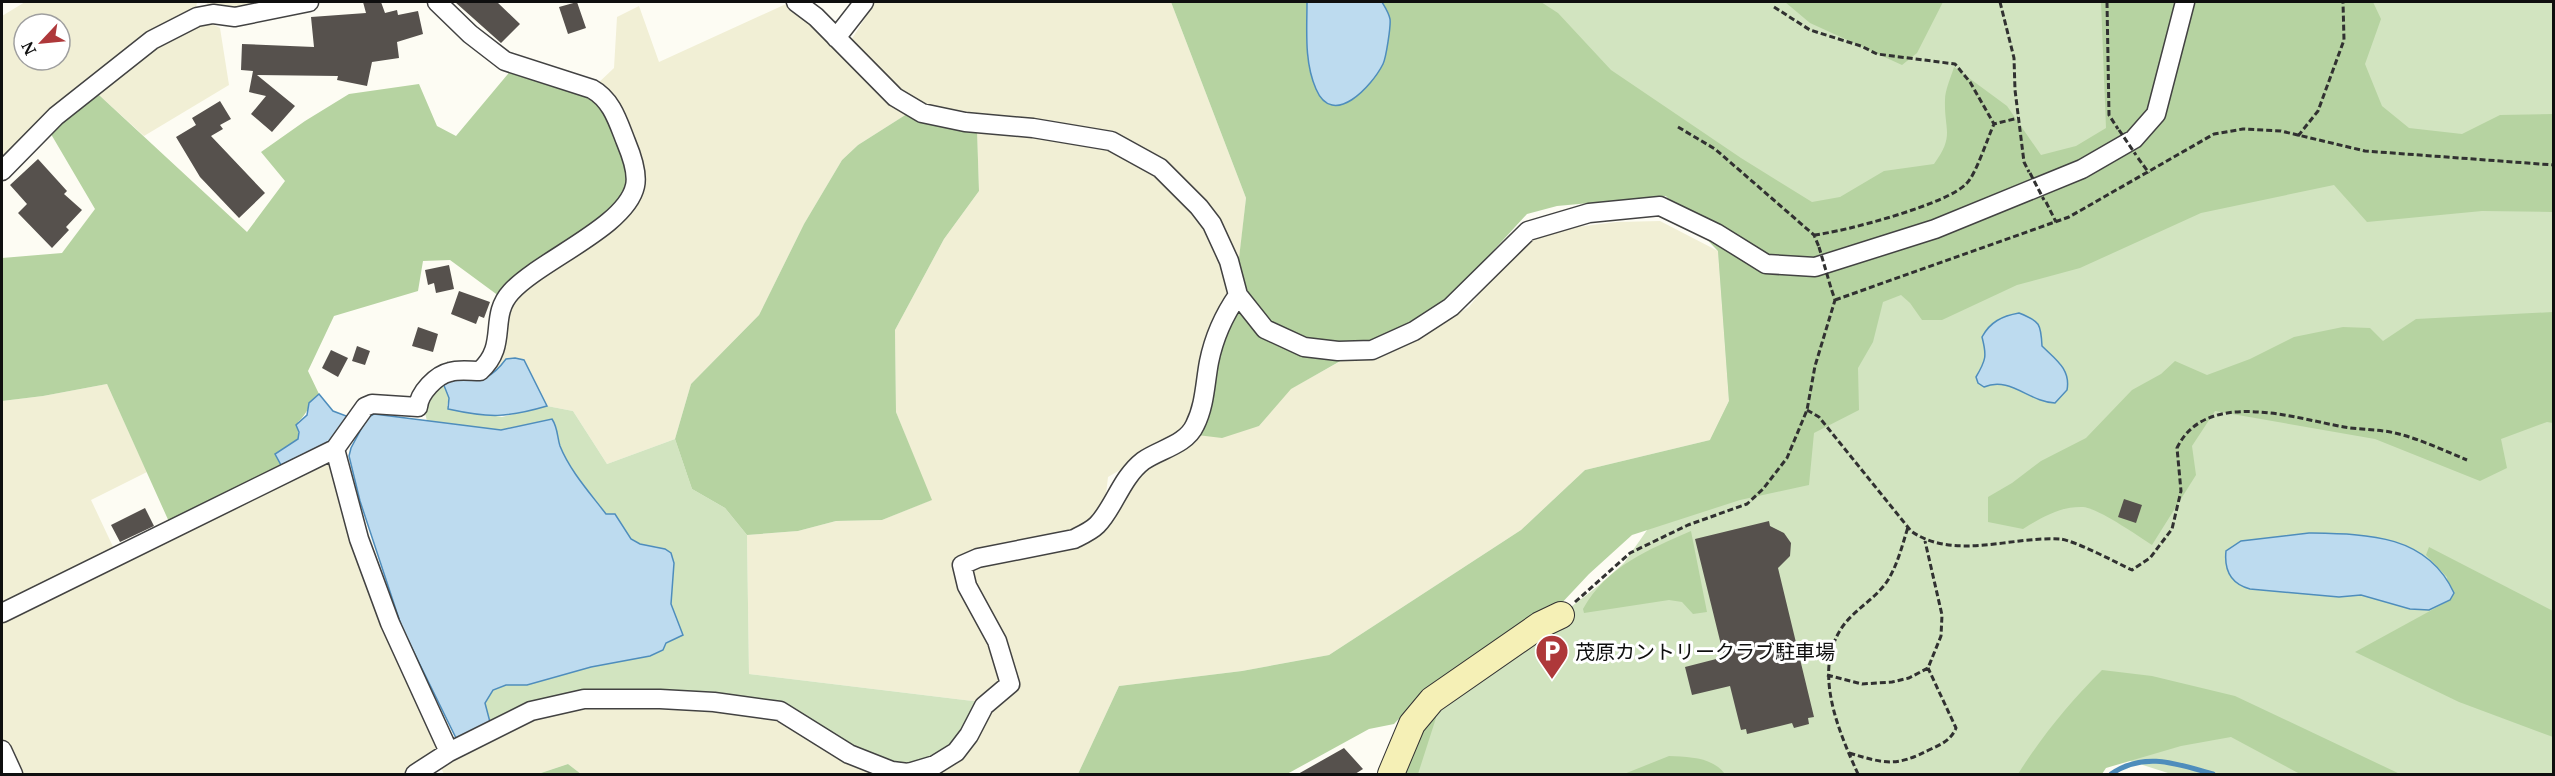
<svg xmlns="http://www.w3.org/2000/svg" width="2555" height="776" viewBox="0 0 2555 776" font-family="'Noto Serif','Noto Sans JP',serif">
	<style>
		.farmland { fill: #f1efd5; fill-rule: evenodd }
		.green { fill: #d2e4c0 }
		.forest { fill: #b6d3a1 }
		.water { fill: #bddbef; stroke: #4e8dbc; stroke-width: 1.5 }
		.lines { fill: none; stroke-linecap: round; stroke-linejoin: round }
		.stream { stroke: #4e8dbc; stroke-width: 5 }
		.building { fill: #56514d }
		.street-casing { stroke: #424242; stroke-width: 21 }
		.secondary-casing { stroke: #313131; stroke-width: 28 }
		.path { stroke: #313131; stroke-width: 3; stroke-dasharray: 6 3; stroke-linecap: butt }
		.street { stroke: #fff; stroke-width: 18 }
		.secondary { stroke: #f5f0b6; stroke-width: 26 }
		.path-bridge { stroke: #313131; stroke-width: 3; stroke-dasharray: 6 3; stroke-linecap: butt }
		.labels { text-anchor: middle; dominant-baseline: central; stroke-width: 6; stroke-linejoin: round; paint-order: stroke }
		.poi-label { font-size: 20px; fill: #0f0f0f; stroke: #fff; text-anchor: start }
	</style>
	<rect width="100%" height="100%" fill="#fdfcf3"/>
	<path class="farmland" d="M25,2h172l-1,6 -8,7 -186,146v-145zM24,24h36v36h-36z
		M206,2h73l-37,7 -33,-3z
		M871,2h300l75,196 -8,72 -77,-108 -26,-19 -32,-10 -183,-26 -30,-20 -40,-45 18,-29z
		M786,4l40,29 84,79 -52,33 -16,15 -38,64 -45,91 -68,69 -16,55 -68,25 -34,-53 -26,-5 -23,-46 -18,-1 -9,12 -14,9 -16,-2 32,-43 96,-249 19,-18 3,-51 22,-11 20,56z
		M208,22l12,6 9,57 -85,51 -45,-41 53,-44 38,-23z
		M977,129l131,17 51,30 48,51 22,59 -41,144 -80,47 -3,26 -19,25 -120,30h-12l3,15 48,101 -8,13 -16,15 -232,-28 -2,-139 51,-4 38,-10 46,-1 49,-20 -35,-88 -1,-82 49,-91 35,-48z
		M1660,221l58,30 11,150 -19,39 -125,30 -64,60 -192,125 -87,16 -123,15 -41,88h-158l64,-60 28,-22 -43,-123 110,-27 67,-77 51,-30 62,-9 31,-37 62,-34 70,-20 47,-28 44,-58 31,-18 73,-9z
		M107,384l40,88 -56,28 25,53 -114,56v-208l41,-5z
		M331,461l112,289 -33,24h-392l-16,-34v-122z
		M589,702l191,13 104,59h-303l-13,-10 -30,10h-94l-5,-10 97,-50z"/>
	<path class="green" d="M1326,2h1227v772h-382l-75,-24 -11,24h-682l31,-61 164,-127 26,-23 86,-123 19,-39 -11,-150 -52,-55z
		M443,383l6,15 -2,8 55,11 45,-11 26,5 34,53 68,-25 17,50 33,19 22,27 2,139 232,28 -16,32 -34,28 -42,5 -106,-60 -169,-16 -124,31 -5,-19 8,-13 13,-5h21l64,-18 59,-11 16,-13 17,-8 -12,-31 3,-41 -16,-16 -18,-3 -9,-5 -16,-25h-9c-16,-21 -36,-43 -46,-68 -3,-9 -2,-18 -8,-27l-51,11 -74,-9 -4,-16z"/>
	<path class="forest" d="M1171,2h136c0,31 -4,69 15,96l68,-78 -8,-18h159l17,11 53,57 130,88 71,44 28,-5 44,-26 50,-7c21,-29 10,-33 11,-64 0,-10 6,-23 9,-33l53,39 34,49 35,-9 30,-18 -5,-126h272l8,17 -16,45 17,42 27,22 53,6 38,-19 53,-1v98l-71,-1 -115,11 -33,-37 -133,28 -121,55 -63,17 -75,35h-20l-12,-17 -9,-8 -18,7 -10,40 -15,26 1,42 -45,23 -5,52 -69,15 -108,35 -43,39 -31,33 -127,78 -37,39 -25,5 -82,45h-209l41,-88 123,-15 87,-16 192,-125 64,-60 125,-30 19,-39 -11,-150 -52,-55 -109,10 -30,8 -79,86 -157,89 -32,37 -37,12 -25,-3 27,-101 9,-24 13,-112z
		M1785,2h158l-26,51 -15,12 -92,-42z
		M513,68l89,33 29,69 -7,32 -121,97 -53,-39 -27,1 -5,30 -84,25 -26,55 11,23c-9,6 -11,20 -21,28v17l-23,15 8,14 -113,56 -63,-140 -64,12 -41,5v-143l60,-5 33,-44 -47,-80 51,-34 148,137 38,-51 -24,-29 44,-31 44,-27 70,-10 18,42 19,10z
		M910,112l67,17 2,62 -35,48 -49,91 1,82 36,88 -50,20 -46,1 -38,10 -51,4 -22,-27 -33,-19 -17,-50 16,-55 68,-69 45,-91 38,-64 16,-15z
		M2553,312v111l-6,-1 -46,17 6,29 -27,13 -105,-42 -160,-28 -23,35 4,29 -44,70c-14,-9 -54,-37 -69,-38 -23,-1 -42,11 -60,22l-35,-7v-25l24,-14 29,-22 45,-23 46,-48 29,-16 14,-13 32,14 43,-16 44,-22 49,-10 27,1 13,13 33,-22z
		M1691,531l16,81 -14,2 -11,-12 -13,-2 -85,13 -1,-4c24,-43 65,-59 108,-78z
		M2429,547l124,64v126l-94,-35 -104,-50 95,-52 -3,-23 -21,-22z
		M2102,670l50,6 83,20 165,78h-100l-69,-37 -50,9 -75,22 -4,6h-84c24,-38 52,-72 84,-104z
		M1434,713l2,5 -18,56h-15l11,-32z
		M1669,756c21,1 43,1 56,18h-101z
		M568,764l13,10h-43z"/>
	<path class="water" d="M1307,2h75c3,5 7,11 8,17 1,7 -4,39 -7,45 -11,22 -50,65 -67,25 -12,-27 -9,-59 -9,-87z
		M2019,313c21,8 22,11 23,33 13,13 29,23 25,44l-12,13c-26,-1 -45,-27 -71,-16l-6,-4 -2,-6c10,-17 11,-21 6,-40 8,-15 20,-21 37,-24z
		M515,358l9,2 23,46c-41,12 -58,12 -99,3l1,-11 -6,-15c31,-10 40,7 63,-24z
		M319,394l14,17 16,6 -21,26 -47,22 -6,-11 23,-15 1,-7 -3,-7 11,-10 2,-12z
		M374,414l127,16 51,-11c6,9 5,18 8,27 10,25 30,47 46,68h9l16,25 9,5 25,5 6,4 3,10 -3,41 12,31 -17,8 -3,7 -13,6 -59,11 -64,18h-21l-13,5 -8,13 5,19 -34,16 -54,-110 -42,-127 -11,-45 2,-8 16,-30z
		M2309,533c58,1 118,1 145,60l-4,7 -21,10 -19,-1 -49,-14 -22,2 -89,-8c-19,-5 -26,-19 -24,-38l15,-10z"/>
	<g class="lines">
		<path class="stream" d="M2111,774c34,-23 66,-10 102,0"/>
	</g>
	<path class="building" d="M363,2h18l4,11 12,-3 1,5 20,-4 5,23 -26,8 2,16 -27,4 -5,24 -30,-6 1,-4 -81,-1 38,31 -23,26 -21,-18 15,-18 -17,-4 4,-21 -12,-1 1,-26 72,3 -3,-30 55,-4z
		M455,2h42l23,22 -19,19z
		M577,2l9,26 -18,6 -9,-27z
		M220,101l11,18 -11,6 3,4 -12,7 54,57 -26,25 -39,-41 -24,-40 20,-12 -4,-7z
		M38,159l29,32 -3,3 18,16 -16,17 3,3 -17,18 -34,-35 9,-9 -17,-19z
		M449,265l5,24 -18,4 -2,-10 -6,2 -3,-15z
		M459,291l31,11 -6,16 -5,-2 -3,8 -25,-10z
		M418,327l20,7 -5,18 -21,-6z
		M357,346l13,5 -5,14 -13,-4z
		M331,350l17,8 -10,19 -16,-9z
		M2124,499l18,6 -6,18 -18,-6z
		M145,508l9,18 -34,16 -9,-17z
		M1769,521l1,5 14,7 7,10 -1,13 -12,12 36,149 -6,1 1,6 -15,4 -2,-5 -45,11 -1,-5 -5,1 -11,-44 -38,9 -7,-28 39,-10 -29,-118z
		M1344,748l19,21 -8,5h-57z"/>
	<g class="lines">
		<defs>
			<path id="street" d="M437,2l33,32 35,27 87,28c20,11 26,33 34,53 5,12 12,31 9,44 -9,41 -95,74 -124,106 -23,25 -2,53 -31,79 -9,0 -21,-2 -30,1 -14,3 -31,21 -32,35l-46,-3 -7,3 -30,42 24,90 31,84 59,129
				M796,2l20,15 79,80 27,16 43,9 68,6 78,13 49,27 39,39 13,17 17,37 9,34 27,34 39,18 34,4 34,-1 42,-19 37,-24 77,-76 61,-18 71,-7 56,27 50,31 49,3 120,-38 147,-60 52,-30 22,-25 29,-112
				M836,38l28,-36
				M2,171l54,-55 96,-76 45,-23 16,-3 22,3 74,-15
				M2,613l333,-164
				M2,750l11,24
				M415,774l34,-22 82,-41 53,-12h76l54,3 66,9 69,43 43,17 16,2 27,-8 21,-13 13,-17 15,-29 26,-22 -13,-43 -30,-55 -5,-21 16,-7 96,-19c8,-4 17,-8 23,-14 17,-17 24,-47 46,-64 17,-12 43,-16 52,-36 10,-20 10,-42 14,-63 5,-25 15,-47 29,-67"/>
			<path id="secondary" d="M1391,774l21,-50 20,-24 108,-75 21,-10"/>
		</defs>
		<use href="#street" class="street-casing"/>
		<use href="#secondary" class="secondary-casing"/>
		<path class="path" d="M2000,2l14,56 1,32 9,72 5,10
			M2107,2l2,113 9,14
			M1774,7l36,23 51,16 16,8 78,10 15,18 24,42
			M1678,127l37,22 99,86 5,12
			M2298,136l20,-25 26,-71 -1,-38
			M2138,158l11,15
			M2046,202l10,20
			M1814,235c29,-3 135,-31 153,-52 9,-9 21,-46 27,-59l24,-6
			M1835,300l234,-83 145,-83 29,-5 38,2 84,20 189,14
			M1807,410l12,7 92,114c42,30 101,5 149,8 16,2 55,23 72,31l18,-12 22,-29 9,-38 -4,-43c29,-60 117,-30 167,-21 18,3 37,2 55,7 23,6 46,17 68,26
			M1575,602l55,-49 58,-28 59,-21 16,-15 24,-31 20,-48 8,-44 20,-66 -4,-12
			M1827,675l35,9 30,-2 17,-4 19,-10 13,-32 1,-21 -17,-74
			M1849,753c37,11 47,14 82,-4 11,-5 20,-9 25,-21l-28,-60
			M1858,774c-20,-44 -48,-108 -12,-152 12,-14 29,-24 40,-39 11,-16 16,-37 22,-56"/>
		<use href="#street" class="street"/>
		<use href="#secondary" class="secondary"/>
		<path class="path-bridge" d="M2119,130l17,25
			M2030,173l14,27
			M1819,247l12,41"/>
	</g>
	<defs>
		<symbol id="parking-pin" viewBox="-11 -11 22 30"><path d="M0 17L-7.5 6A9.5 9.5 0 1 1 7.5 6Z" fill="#ae383a" stroke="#fff"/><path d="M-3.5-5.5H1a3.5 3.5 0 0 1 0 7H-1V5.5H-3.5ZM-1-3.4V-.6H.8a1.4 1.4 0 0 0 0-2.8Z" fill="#fff"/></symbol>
	</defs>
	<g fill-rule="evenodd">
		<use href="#parking-pin" x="1533" y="632" width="38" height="52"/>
	</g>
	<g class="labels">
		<g class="poi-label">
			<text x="1575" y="651">茂原カントリークラブ駐車場</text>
		</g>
	</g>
	<rect width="2555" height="776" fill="none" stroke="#0f0f0f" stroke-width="6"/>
	<g transform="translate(42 42) rotate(244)"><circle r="28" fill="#ffffff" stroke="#9f9f9f" stroke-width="1.5"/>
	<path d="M0-4.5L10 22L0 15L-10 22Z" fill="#ae383a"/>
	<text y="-9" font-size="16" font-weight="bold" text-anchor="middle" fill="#0f0f0f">N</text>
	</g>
</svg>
